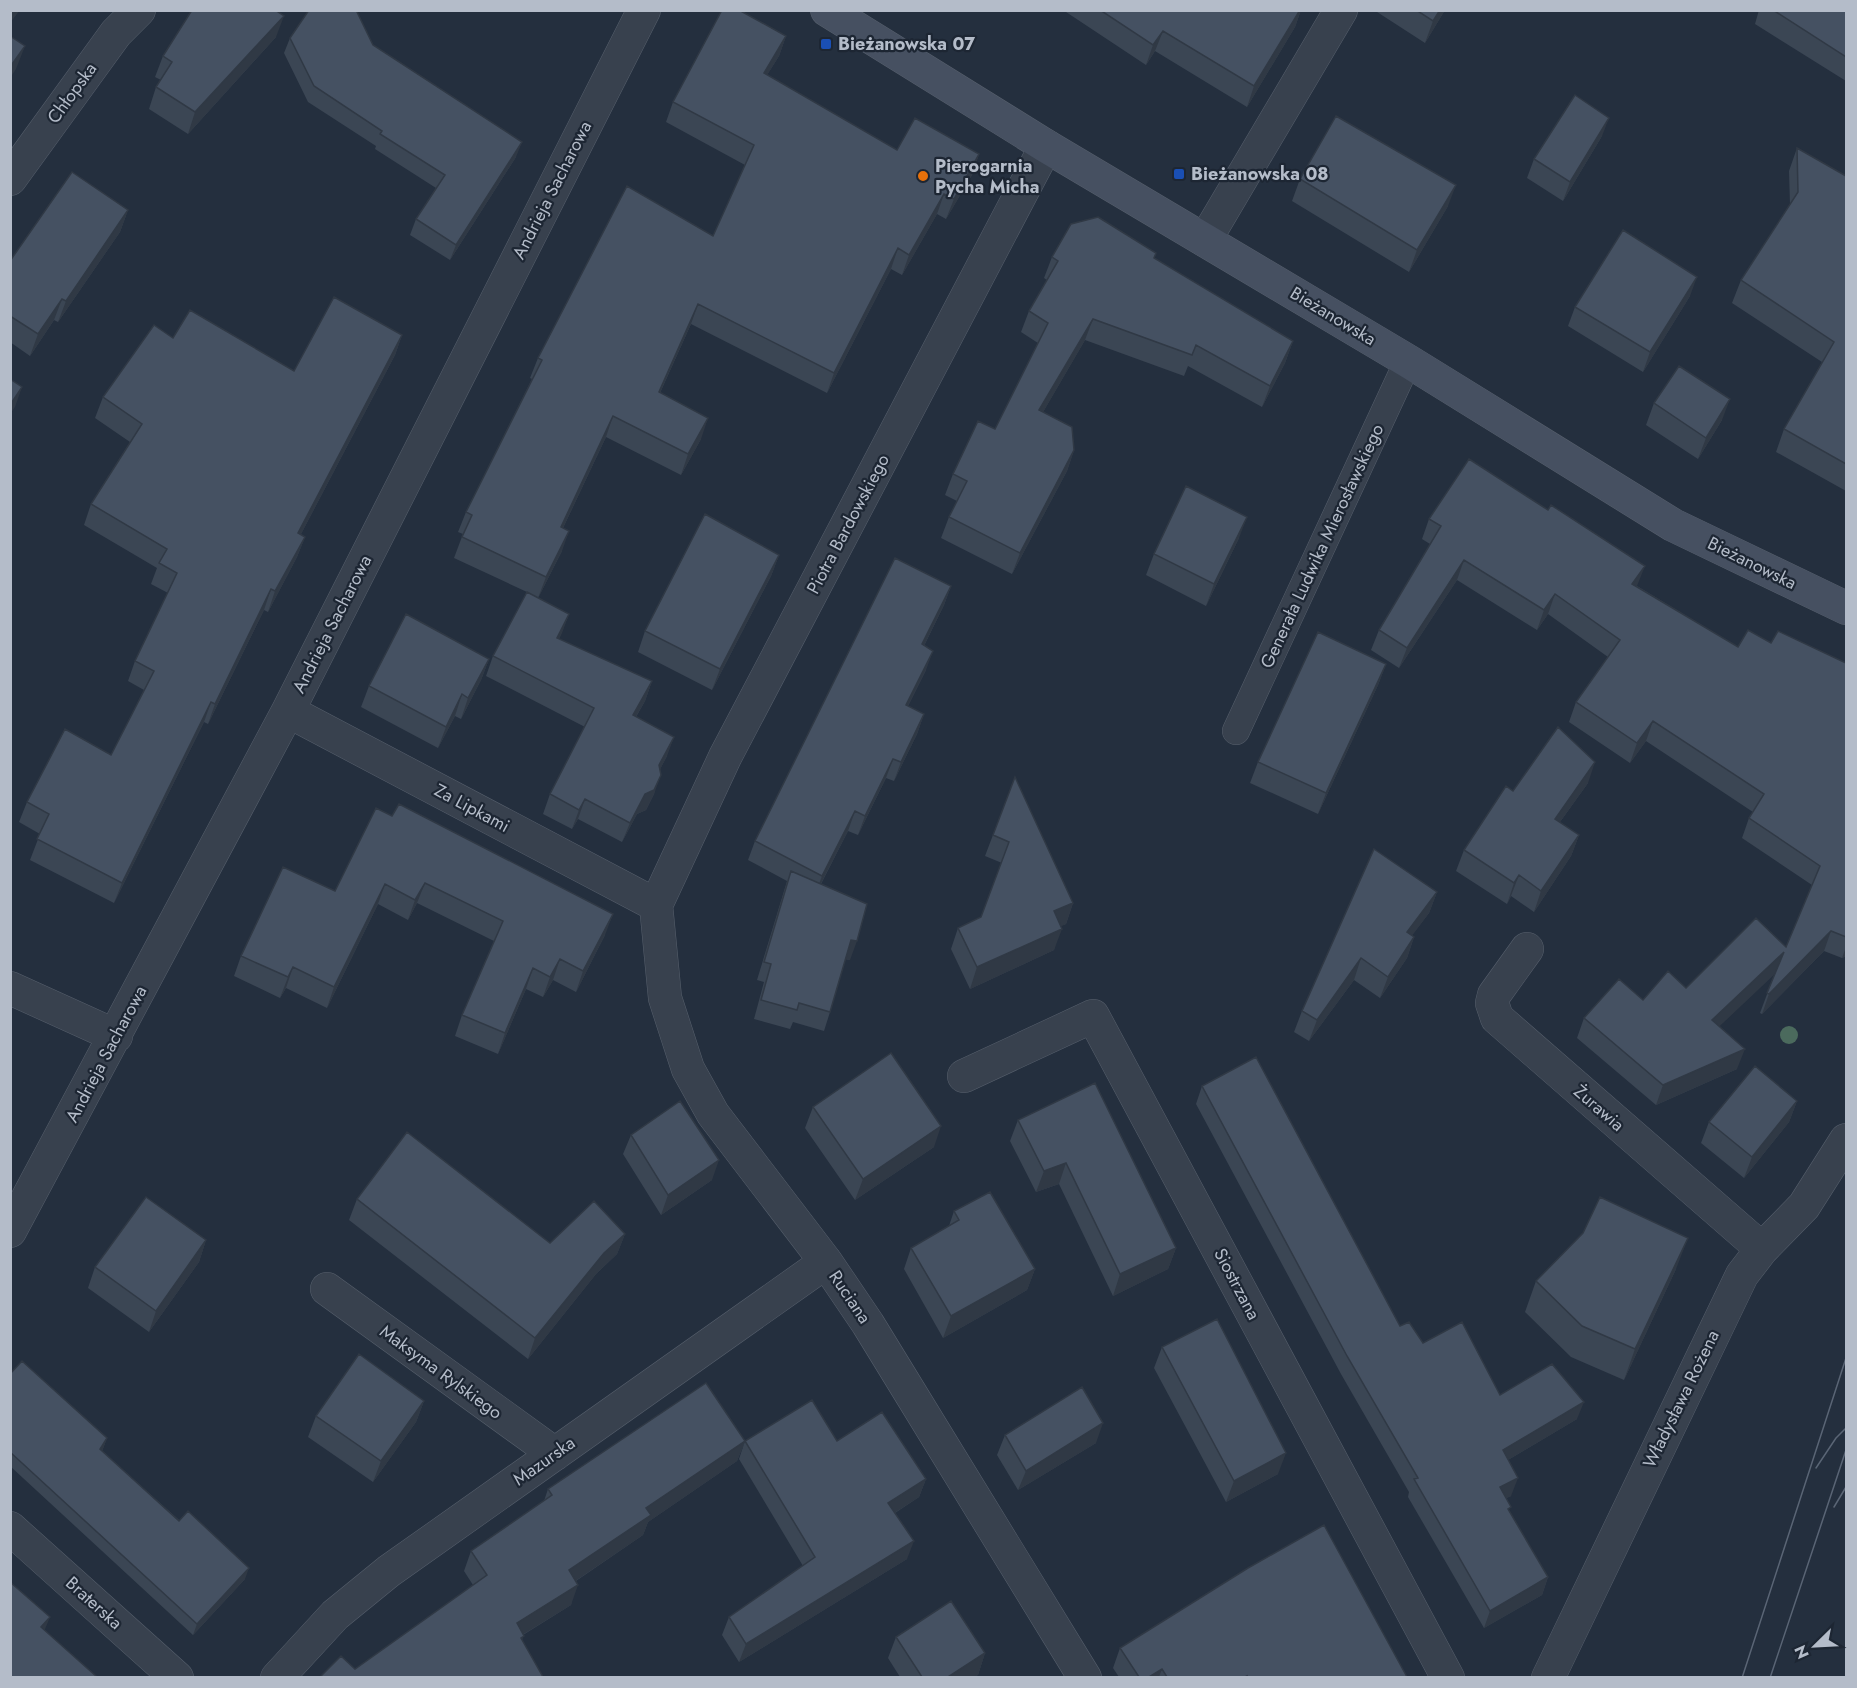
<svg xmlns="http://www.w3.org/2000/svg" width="1857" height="1688" viewBox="0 0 1857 1688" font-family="Jost,sans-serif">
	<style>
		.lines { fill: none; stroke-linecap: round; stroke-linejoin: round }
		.lane-casing { stroke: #565f6c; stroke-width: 28 }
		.street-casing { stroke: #565f6c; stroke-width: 34 }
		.secondary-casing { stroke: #565f6c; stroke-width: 34 }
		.lane { stroke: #38414e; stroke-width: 27 }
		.street { stroke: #38414e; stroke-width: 33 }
		.secondary { stroke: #465061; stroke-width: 33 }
		.tram { stroke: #5a6575; stroke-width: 1.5 }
		.tree { fill: #4b6a5d }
		.wall { fill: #3b4654 }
		.shaded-wall { fill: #303945 }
		.building { fill: #455162; stroke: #303945; stroke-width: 1.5 }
		.transit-dot { fill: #1a4fb4; stroke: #1d2633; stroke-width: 2 }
		.food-dot { fill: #e8710a; stroke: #1d2633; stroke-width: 2 }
		.labels { text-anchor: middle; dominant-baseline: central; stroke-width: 4.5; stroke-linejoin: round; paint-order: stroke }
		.poi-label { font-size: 18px; font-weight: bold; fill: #b4bcc9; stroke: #1d2633; text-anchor: start }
		.street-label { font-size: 18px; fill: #b4bcc9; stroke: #1d2633 }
	</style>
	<rect width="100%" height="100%" fill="#242f3e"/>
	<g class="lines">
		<defs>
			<path id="lane" d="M1236,731l172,-370"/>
			<path id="street" d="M10,179l106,-146 23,-23
				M1205,240l136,-230
				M288,711l368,194
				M656,905l9,93 23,71 25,45 113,148 42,62 217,354
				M656,905l69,-148 321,-611
				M1527,949l-33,46 -2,8 5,15 265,231
				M10,988l106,48
				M964,1076l129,-60 355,662
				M10,1231l278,-520 356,-701
				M327,1289l228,165
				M10,1528l167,150
				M277,1678l58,-63 54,-44 437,-309
				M1548,1678l194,-403 20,-26 42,-43 42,-66"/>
			<path id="secondary" d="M827,10l219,136 362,215 265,164 173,83"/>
		</defs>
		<use href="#lane" class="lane-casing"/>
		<use href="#street" class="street-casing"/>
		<use href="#secondary" class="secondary-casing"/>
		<use href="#lane" class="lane"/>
		<use href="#street" class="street"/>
		<use href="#secondary" class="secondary"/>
		<path class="tram" d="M1816,1468l20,-30 10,-10
			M1834,1507l12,-20
			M1742,1678l104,-320
			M1770,1678l76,-228"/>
	</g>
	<circle class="tree" cx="1789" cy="1035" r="9"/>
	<path class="wall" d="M1063,10h238l-6,17 -48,80 -92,-56 -9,14z
		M1374,10h71l-20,33z
		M1759,10h87v71l-91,-57z
		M786,36l-7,20 -12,19 130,75 82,4 -7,21 -26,44 -9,-5 -35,61 -11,-6 -64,124 -136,-69 -31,69 41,46 -20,36 -75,-38 -43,91 -1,23 -24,47 31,16 -10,25 93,42 -7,20 -9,16 31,39 -7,13 -6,25 -8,16 -9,4 -15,28 -44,-23 -6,10 -29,-15 7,-20 35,-67 -99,-51 7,-20 34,-64 -73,-34 9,-24 -5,-2 8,-20 66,-133 -2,-1 8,-20 175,-122 32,-71 -79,-43 7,-20z
		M276,37l-88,97 -39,-25 7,-22 5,-7 -6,-3 8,-21z
		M290,38l83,7 143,112 -66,103 -40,-25 6,-16 20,-31 -61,-39 1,-3 -68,-44 -24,-49z
		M1602,136l-39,65 -36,-23 7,-19z
		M1797,148l49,28v315l-70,-39 8,-23 38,-67 -90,-59 9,-23 49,-75 -1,-34z
		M1300,179l148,27 -39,66 -117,-71z
		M128,210l-8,22 -62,90 -4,-2 -24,36 -20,-14v-81z
		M1052,257l102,1 139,83 -8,22 -23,44 -74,-41 -4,10 -99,-36 -42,72 31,38 -7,21 -55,103 -71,-36 8,-21 8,-16 -12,-6 8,-21 42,-45 43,-86 -17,-11 8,-21 18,-31 -3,-2z
		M1690,296l-47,76 -75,-46 7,-19z
		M402,335l-7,20 -94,179 4,3 -8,20 -29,55 -4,-2 -56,114 -4,-2 -90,181 -84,-43 10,-26 -21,-12 8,-20 84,-47 33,-65 -16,-9 7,-20 33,-68 -17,-9 6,-16 -73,-43 7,-21 39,-62 -35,-24 8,-21 70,-59 121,33z
		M1654,403l68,17 -24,39 -52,-34z
		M1429,519l208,67 101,61 33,-4 75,20v293l-4,2 -18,-7 -62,63 -2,-1 15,-40 -56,53 18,43 -81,36 -79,-67 7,-20 59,-18 43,-12 100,-41 26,-62 -70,-47 7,-20 4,-6 -107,-71 -16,22 -61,-41 7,-20 32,-45 -60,-43 -11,16 -80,-50 -58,88 -28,-18 8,-20 51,-86 -8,-5z
		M1239,538l-33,68 -60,-31 8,-21z
		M779,555l-8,21 -59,114 -74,-38 7,-21z
		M951,586l-7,19 -20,41 2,24 -18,36 16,8 -7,20 -23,47 -8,-3 -28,57 -10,-4 -27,53 29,76 -5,-1 -15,53 -6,19 -31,-9 -3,7 -36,-10 10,-37 -7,-2 30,-99 -39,-21 7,-19z
		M489,659l-8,21 -20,39 -6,-3 -17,32 -77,-41 8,-21z
		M1386,664l-8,21 -60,129 -68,-31 8,-21z
		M1015,777l58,126 -7,21 -6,2 -6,24 -84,39 -19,-40 7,-21 23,-11 21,-54 -17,-7z
		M1588,783l-28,39 19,13 -8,21 -37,56 -23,-16 -4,8 -51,-33 8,-21 49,-59z
		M376,808l229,127 -29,57 -23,-12 -10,17 -17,-8 -28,65 -43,-18 7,-21 32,-74 -77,-38 -9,17 -30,-16 -51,104 -41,-20 -6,10 -46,-22 7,-20 94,-65z
		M1437,892l-8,21 -17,22 2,2 -7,21 -27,40 -26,-18 -45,61 -15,-9 8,-21z
		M1202,1086l198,240 100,69 77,24 -69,41 3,36 -5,2 3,14 39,65 -6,18 -58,33 -76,-131 1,-5 -68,-118 -145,-270z
		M1797,1101l-8,21 -45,56 -43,-35 8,-21z
		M813,1107l121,40 -79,53 -50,-72z
		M1018,1120l158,128 -8,21 -55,27 -54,-112 -23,8 -26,-51z
		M631,1135l81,45 -51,35 -38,-61z
		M357,1199l193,44 75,-9 -8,20 -21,20 -68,85 -179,-139z
		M954,1211l81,58 -8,21 -84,48 -39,-69 7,-21 38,-22z
		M206,1240l-7,22 -50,70 -61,-44 7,-21z
		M1676,1269l-52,111 -53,-23 -46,-45 11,-31z
		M1162,1347l116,127 -52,28 -72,-134z
		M10,1374l97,64 -5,13 143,128 -52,56 -183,-169z
		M424,1401l-8,21 -43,60 -65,-45 8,-21z
		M1005,1435l91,8 -78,47 -21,-35z
		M745,1441l-8,20 -89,61 -5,13 -67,46 -5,24 -48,30 -1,6 -167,28 118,-84 -9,-14 7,-20 73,-50 4,-12z
		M745,1441h92l89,38 -7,18 -24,16 12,46 -168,103 -17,-27 7,-18 74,-51 -64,-107z
		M896,1637l89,16 -7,22 -5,2h-73l-12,-19z
		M1120,1648l287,29h-288l-6,-9z"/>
	<path class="shaded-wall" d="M20,10l-10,13v-12z
		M1300,10h1l-6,17 -48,80 7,-21z
		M1440,10h5l-20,33 8,-22z
		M284,16l-8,21 -88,97 7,-22z
		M1163,31l-8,20 -9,14 7,-20z
		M786,36l-7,20 -23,37 8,-20z
		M25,46l-9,23 -6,9v-11z
		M1609,118l-7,18 -39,65 7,-19z
		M522,142l-6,15 -66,103 6,-15z
		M979,154l-7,21 -26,44 8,-20z
		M1456,185l-8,21 -39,66 8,-22z
		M944,194l-7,20 -35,61 7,-20z
		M128,210l-8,22 -62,90 8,-21z
		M898,248l-7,21 -64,124 7,-20z
		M1697,277l-7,19 -47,76 7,-20z
		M62,299l-8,21 -24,36 8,-22z
		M698,304l-7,20 -40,88 8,-20z
		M1093,319l-8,21 -53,91 7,-21z
		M402,335l-7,20 -104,198 7,-20z
		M1293,341l-8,22 -23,44 8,-21z
		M22,387l-7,20 -5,7v-9z
		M1730,399l-8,21 -24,39 8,-21z
		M613,416l-7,21 -52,110 7,-20z
		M708,418l-7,21 -20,36 7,-21z
		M1074,450l-7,21 -55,103 8,-21z
		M1247,517l-8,21 -33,68 8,-22z
		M569,531l-7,20 -24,47 8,-21z
		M305,537l-8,20 -29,55 7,-21z
		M779,555l-8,21 -59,114 8,-21z
		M1464,560l-7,20 -58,88 8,-20z
		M1645,566l-8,20 -12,18 7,-20z
		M951,586l-7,19 -29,59 7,-20z
		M271,589l-7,21 -56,114 7,-20z
		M1555,594l-7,20 -11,16 7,-20z
		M569,614l-7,19 -12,25 7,-20z
		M933,651l-7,19 -27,54 7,-19z
		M489,659l-8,21 -20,39 7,-21z
		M1386,664l-8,21 -60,129 8,-21z
		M652,681l-7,20 -20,34 8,-20z
		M462,694l-7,22 -17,32 8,-21z
		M211,702l-7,20 -90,181 8,-20z
		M924,714l-7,20 -23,47 7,-19z
		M1653,721l-7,20 -16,22 7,-20z
		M674,737l-7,19 -15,29 7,-20z
		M893,759l-7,19 -28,57 7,-19z
		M1595,762l-7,21 -41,57 8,-21z
		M661,775l-7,19 -8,16 -9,4 -15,28 8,-19 15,-29z
		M585,799l-7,20 -6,10 7,-19z
		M855,811l-7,20 -33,64 7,-19z
		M1579,835l-8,21 -37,56 7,-21z
		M1519,875l-8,21 -4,8 7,-21z
		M425,883l-8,20 -9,17 7,-20z
		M385,884l-7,20 -51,104 7,-21z
		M1437,892l-8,21 -30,40 8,-21z
		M1073,903l-7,21 -20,9 8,-22z
		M613,914l-8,21 -29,57 7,-21z
		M1062,929l-8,21 -84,39 7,-22z
		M1831,931l-7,20 -62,63 7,-20z
		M1414,937l-7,21 -27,40 8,-21z
		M851,940l6,1 -7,19 -6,-1z
		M1846,947v9l-4,2z
		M1784,952l-7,20 -72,68 7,-20z
		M1361,958l-7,22 -45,61 8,-21z
		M560,959l-7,21 -10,17 7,-20z
		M293,967l-7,21 -6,10 8,-21z
		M533,968l-7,21 -28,65 7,-21z
		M1745,1049l-8,20 -81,36 7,-20z
		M1797,1101l-8,21 -45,56 8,-21z
		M941,1126l-7,21 -79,53 8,-21z
		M719,1160l-7,20 -51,35 7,-20z
		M1066,1163l-7,21 -23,8 8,-21z
		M625,1234l-8,20 -21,20 -68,85 7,-21 69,-85z
		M1688,1238l-12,31 -52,111 11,-31z
		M206,1240l-7,22 -50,70 7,-21z
		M1176,1248l-8,21 -55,27 7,-22z
		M1035,1269l-8,21 -84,48 8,-22z
		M424,1401l-8,21 -43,60 8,-21z
		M1584,1402l-7,17 -81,48 7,-17z
		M1103,1423l-7,20 -78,47 8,-19z
		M107,1438l-4,11 -7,11 4,-11z
		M745,1441l-8,20 -89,61 -5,13 -81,55 7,-20 77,-62z
		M1286,1453l-8,21 -52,28 8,-21z
		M1518,1478l-7,18 -17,9 6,-18z
		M926,1479l-7,18 -37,24 6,-18z
		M914,1541l-7,18 -168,103 7,-18z
		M249,1568l-4,11 -52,56 4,-11z
		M1548,1577l-6,18 -58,33 6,-17z
		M578,1585l-7,20 -62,38 8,-20z
		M50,1617l-7,17 -2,-7z
		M985,1653l-7,22 -5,2h-25z
		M1162,1669l-3,8h-10z"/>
	<path class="building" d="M192,10h83l9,6 -89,96 -39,-25 16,-25 -9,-6z
		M309,10h47l17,35 149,97 -66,103 -40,-26 29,-44 -65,-41 2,-3 -68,-45 -24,-48z
		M722,10h17l47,26 -22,37 133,77 18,-32 64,36 -25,45 -10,-5 -35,61 -11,-7 -64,125 -136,-69 -39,88 49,26 -20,36 -75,-38 -52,111 8,4 -23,46 -84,-40 10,-22 -6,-3 76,-152 -4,-2 89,-172 86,50 41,-91 -81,-43z
		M1100,10h200l-46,76 -91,-55 -10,14z
		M1416,10h24l-7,11z
		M1773,10h73v47z
		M10,36l15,10 -15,21z
		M1575,95l34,23 -39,64 -36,-23z
		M1336,116l120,69 -39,65 -117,-71z
		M1797,148l49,28v288l-62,-35 50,-87 -93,-62 57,-88z
		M72,172l56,38 -62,91 -4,-2 -24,35 -28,-18v-55z
		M1098,217l58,36 -2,5 139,83 -23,45 -74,-41 -4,10 -99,-36 -54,91 33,17 2,23 -54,103 -71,-36 18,-36 -14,-7 25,-53 17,8 53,-106 -19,-12 29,-50 -6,-4 19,-33z
		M1623,230l74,47 -47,75 -75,-45z
		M334,297l68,38 -104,198 7,4 -30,54 -4,-2 -56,115 -4,-2 -89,181 -85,-44 12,-25 -22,-12 38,-73 46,26 43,-84 -19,-10 42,-88 -18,-10 8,-14 -76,-45 51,-80 -39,-27 51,-72 19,13 17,-28 104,61z
		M1679,366l51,33 -24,39 -52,-35z
		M10,379l12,8 -12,18z
		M1469,459l79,51 3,-5 94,61 -13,18 106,63 10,-17 23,13 7,-12 68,32v274l-15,-6 -62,63 -2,-1 17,-41 -72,68 33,29 -82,36 -79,-67 35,-39 24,21 25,-29 18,17 70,-70 30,29 34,-81 -71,-48 15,-24 -111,-73 -16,22 -61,-41 44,-62 -65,-46 -11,16 -80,-50 -57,88 -28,-18 62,-104 -12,-7z
		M1186,486l61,31 -33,67 -60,-30z
		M705,514l74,41 -59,114 -75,-38z
		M895,558l56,28 -29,58 11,7 -27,54 18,9 -23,48 -8,-3 -28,57 -10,-5 -33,65 -67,-35z
		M527,592l42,22 -12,24 95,43 -19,34 41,22 -15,28 2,10 -7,15 -9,4 -15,29 -45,-24 -6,11 -29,-16 44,-86 -101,-52z
		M406,614l83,45 -21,39 -6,-4 -16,33 -77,-41z
		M1318,632l68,32 -60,129 -68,-31z
		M1558,727l37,35 -40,57 24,16 -38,56 -22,-16 -5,8 -50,-33 42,-64 7,5z
		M1015,777l58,126 -19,8 8,18 -85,38 -19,-39 23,-11 28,-75 -16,-7z
		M399,804l214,110 -30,57 -23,-12 -10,18 -17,-9 -28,65 -43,-18 41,-94 -78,-38 -10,17 -30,-16 -51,103 -41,-20 -5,10 -47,-21 42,-89 52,24 41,-83 16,8z
		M1374,849l63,43 -30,40 7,5 -26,40 -27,-19 -44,62 -15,-9z
		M791,871l76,33 -10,37 -6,-1 -21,72 -31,-9 -2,7 -36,-10 10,-36 -7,-2z
		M891,1053l50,73 -78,53 -50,-72z
		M1256,1057l144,269 9,-4 14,21 39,-21 38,73 52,-31 32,38 -81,48 15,28 -18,9 11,20 -3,2 40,68 -58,34 -76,-132 4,-1 -71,-122 -145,-270z
		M1755,1066l42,35 -45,56 -43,-35z
		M1095,1083l81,165 -56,26 -54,-111 -22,8 -26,-51z
		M680,1101l39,59 -51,35 -37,-60z
		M407,1132l143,111 44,-42 31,33 -21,19 -69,85 -178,-139z
		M990,1192l45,77 -84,47 -40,-68 48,-28 -5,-9z
		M146,1197l60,43 -50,71 -61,-44z
		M1600,1197l88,41 -53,111 -53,-23 -46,-45 47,-48z
		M1217,1319l69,134 -52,28 -72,-134z
		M359,1354l65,47 -43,60 -65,-45z
		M22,1361l85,77 -7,11 79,72 9,-10 61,57 -52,56 -187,-172v-78z
		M706,1383l39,58 -99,67 5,7 -82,55 9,15 -61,38 7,13 -3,2 22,39h-223l21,-21 14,13 132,-94 -16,-24 81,-56 -4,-6z
		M1082,1387l21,36 -77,48 -21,-36z
		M812,1400l25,41 45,-29 44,67 -38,24 26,38 -168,103 -17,-27 86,-60 -70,-116z
		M1324,1525l83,152h-160v-1l-2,1h-78l-5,-8 -13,8h-10l-19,-29 128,-80z
		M10,1582l40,35 -9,10 56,50h-85l-2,-1z
		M951,1601l34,52 -37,24h-26l-26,-40z"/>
	<g class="transit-dot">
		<rect x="820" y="38" width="12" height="12" rx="3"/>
		<rect x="1173" y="168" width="12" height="12" rx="3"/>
	</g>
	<circle class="food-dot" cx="923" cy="176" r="6"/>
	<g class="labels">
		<g class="poi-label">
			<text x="838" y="44">Bieżanowska 07</text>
			<text x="935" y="166">Pierogarnia<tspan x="935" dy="21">Pycha Micha</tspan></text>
			<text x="1191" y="174">Bieżanowska 08</text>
		</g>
		<g class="street-label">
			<text transform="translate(72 93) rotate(-54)">Chłopska</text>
			<text transform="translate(552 190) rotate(-63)">Andrieja Sacharowa</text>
			<text transform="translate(1333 316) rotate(31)">Bieżanowska</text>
			<text transform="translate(848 524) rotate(-62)">Piotra Bardowskiego</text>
			<text transform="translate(1322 546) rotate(-65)">Generała Ludwika Mierosławskiego</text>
			<text transform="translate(1752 563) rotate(26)">Bieżanowska</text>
			<text transform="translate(332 624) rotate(-63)">Andrieja Sacharowa</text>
			<text transform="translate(472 808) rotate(28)">Za Lipkami</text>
			<text transform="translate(106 1054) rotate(-62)">Andrieja Sacharowa</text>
			<text transform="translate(1599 1108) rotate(41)">Żurawia</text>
			<text transform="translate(1237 1284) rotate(62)">Siostrzana</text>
			<text transform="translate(850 1297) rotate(56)">Ruciana</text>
			<text transform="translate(441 1372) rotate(36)">Maksyma Rylskiego</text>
			<text transform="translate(1681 1399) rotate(-64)">Władysława Rożena</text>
			<text transform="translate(544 1461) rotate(-35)">Mazurska</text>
			<text transform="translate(94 1603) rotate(42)">Braterska</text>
		</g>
	</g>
	<rect width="1857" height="1688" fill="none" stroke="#b4bcc9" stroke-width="24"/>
	<g transform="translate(1815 1646) rotate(246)" stroke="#1d2633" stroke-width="4.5" paint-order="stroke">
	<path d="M0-4.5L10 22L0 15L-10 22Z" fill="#b4bcc9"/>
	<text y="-9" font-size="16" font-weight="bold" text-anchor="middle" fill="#b4bcc9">N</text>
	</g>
</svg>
